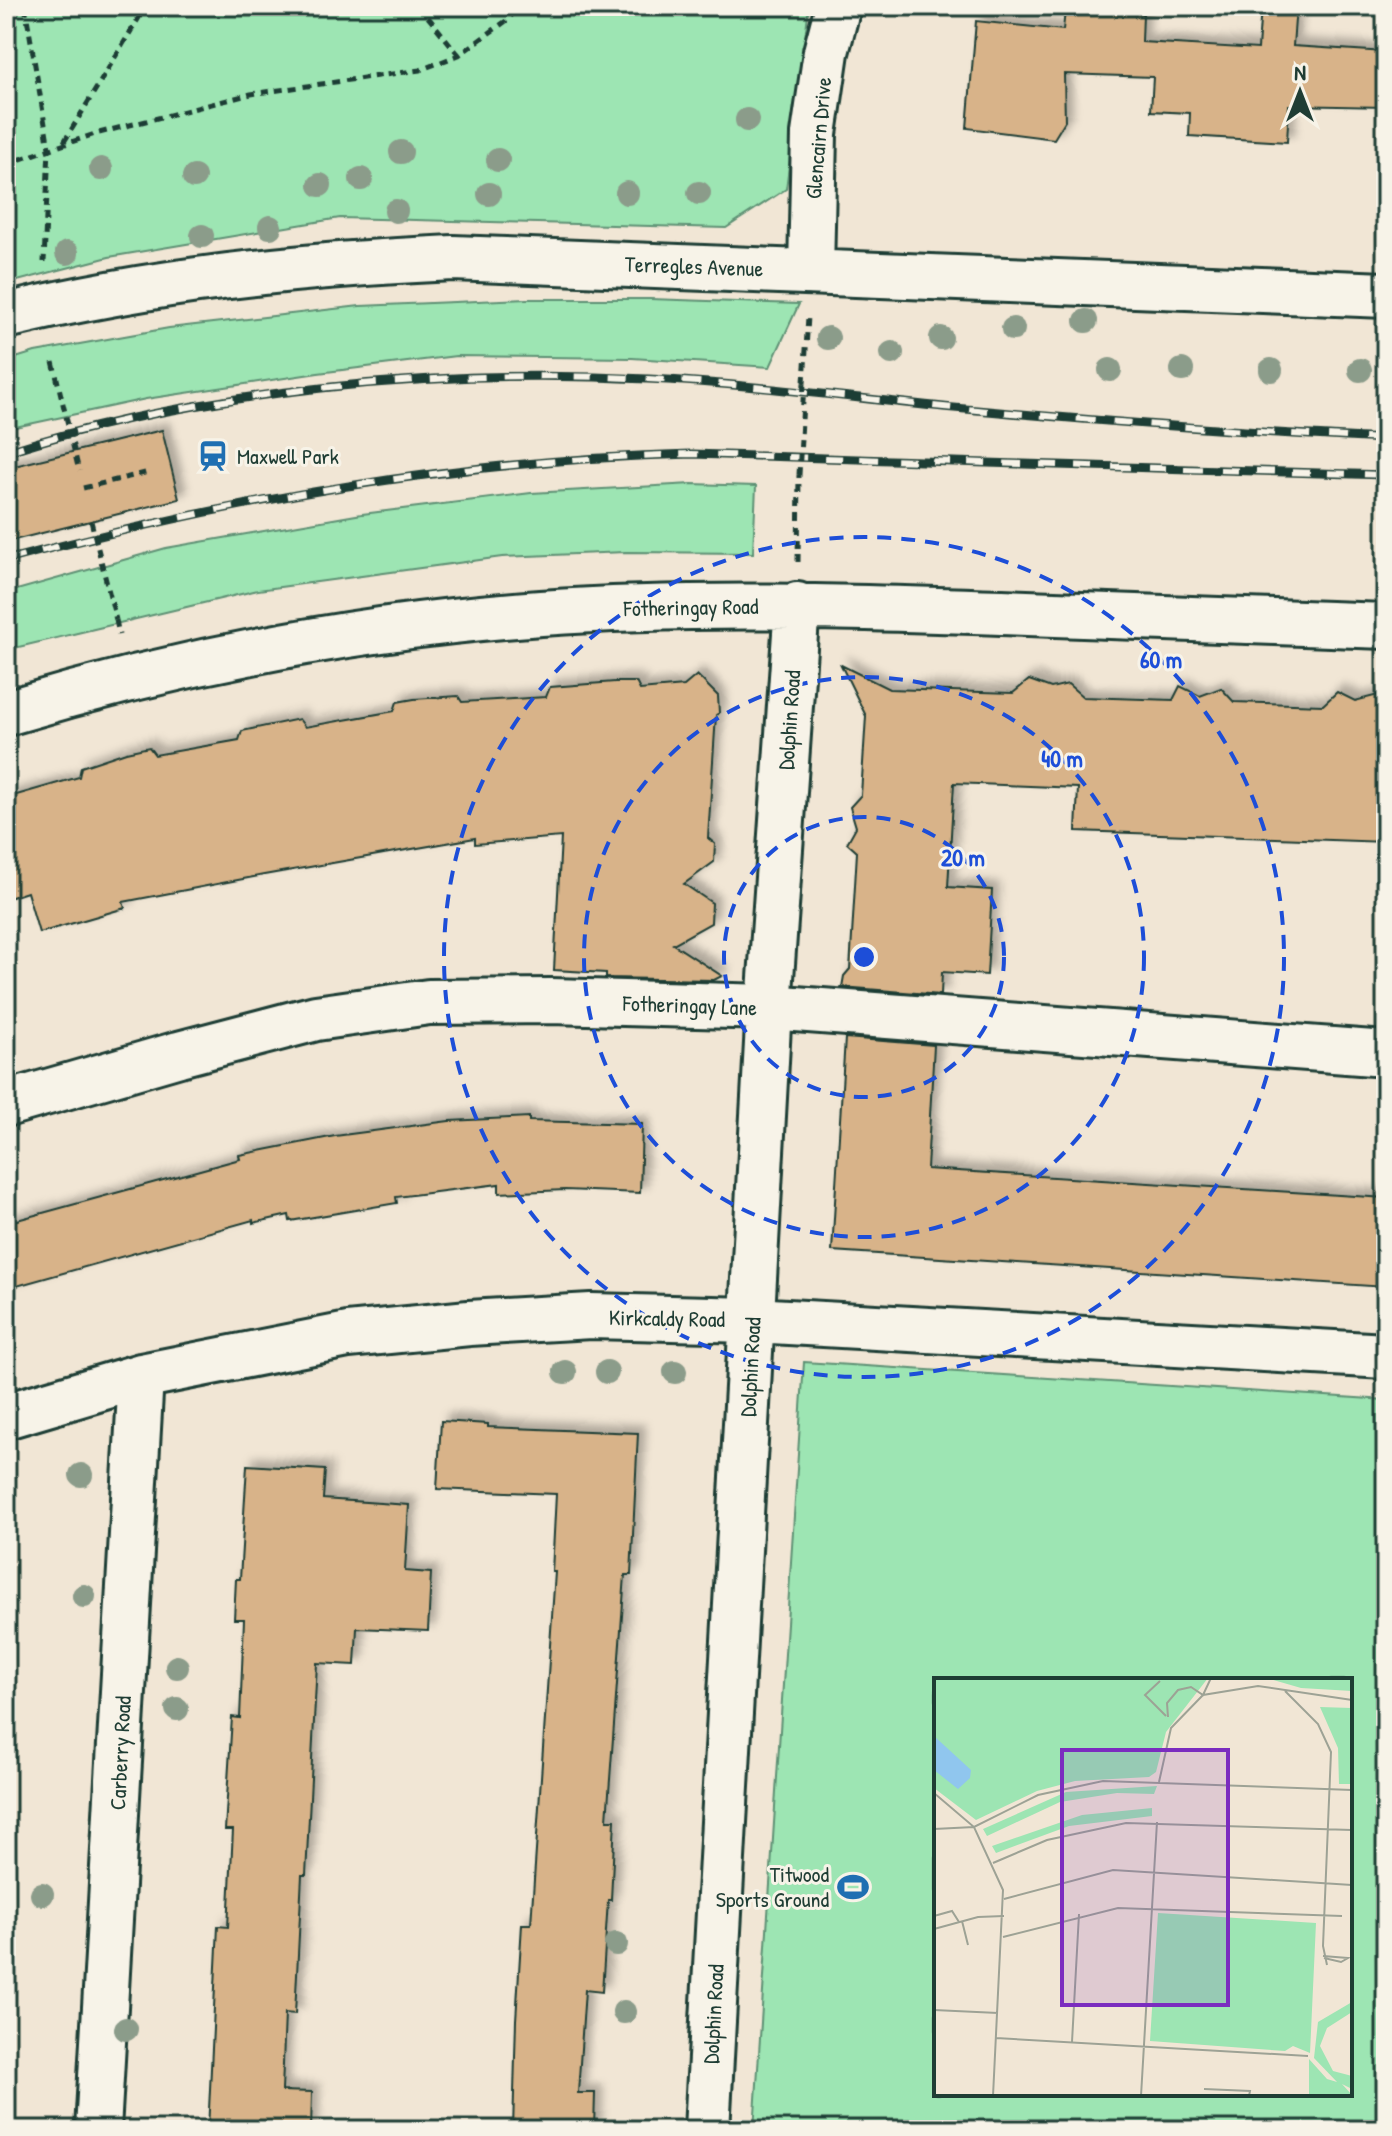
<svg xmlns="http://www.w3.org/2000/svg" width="1392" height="2136" viewBox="0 0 1392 2136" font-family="'Patrick Hand',sans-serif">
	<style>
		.green { fill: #9de5b3; stroke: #5e9174; stroke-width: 2; fill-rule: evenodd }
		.building { fill: #d8b389; stroke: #1f3d34; stroke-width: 2; filter: url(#shadow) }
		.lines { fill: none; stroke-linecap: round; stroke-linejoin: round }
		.minor-casing { stroke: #1f3d34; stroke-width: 50 }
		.path { stroke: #1f3d34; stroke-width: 5; stroke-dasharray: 8 6; stroke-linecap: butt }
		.minor { stroke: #f7f3e8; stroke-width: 44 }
		.rail-casing { stroke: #1f3d34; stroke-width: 9 }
		.rail { stroke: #f7f3e8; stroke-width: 6; stroke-dasharray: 18; stroke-linecap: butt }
		.path-bridge { stroke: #1f3d34; stroke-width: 5; stroke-dasharray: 8 6; stroke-linecap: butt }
		.tree { fill: #8b9c8a }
		.ring { fill: none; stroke: #1d4ed8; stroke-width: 4; stroke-dasharray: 14 10 }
		.labels { text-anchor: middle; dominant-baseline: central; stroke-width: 6; stroke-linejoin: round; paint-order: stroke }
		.street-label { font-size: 22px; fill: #1f3d34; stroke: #f7f3e8 }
		.poi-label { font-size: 22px; fill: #1f3d34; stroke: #f7f3e8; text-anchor: start }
		.inset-road { fill: none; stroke: #9da295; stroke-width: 2 }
		.view { fill: #7b2cbf; fill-opacity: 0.15; stroke: #7b2cbf; stroke-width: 4 }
		.inset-edge { fill: none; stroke: #1f3d34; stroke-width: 4 }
		.centre { fill: #1d4ed8; stroke: #f7f3e8; stroke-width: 4 }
		.ring-label { font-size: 24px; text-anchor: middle; font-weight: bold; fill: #1d4ed8; stroke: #f7f3e8; stroke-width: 6; stroke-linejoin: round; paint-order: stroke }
	</style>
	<defs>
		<filter id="shadow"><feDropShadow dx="7" dy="-7" stdDeviation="4" flood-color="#0004"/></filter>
	</defs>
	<rect width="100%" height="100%" fill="#f1e6d5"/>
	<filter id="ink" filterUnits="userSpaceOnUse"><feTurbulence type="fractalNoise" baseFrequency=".0125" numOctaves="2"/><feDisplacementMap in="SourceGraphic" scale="16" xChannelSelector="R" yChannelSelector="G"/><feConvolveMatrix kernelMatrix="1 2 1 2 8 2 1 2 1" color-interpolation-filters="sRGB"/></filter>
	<g filter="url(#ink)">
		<path class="green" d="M6,6h803l-23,183 -60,39 -386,-10 -231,39 -103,27z
			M527,299h123l149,5 -29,63 -138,-9 -176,-2 -138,17 -172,26 -140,30v-68l29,-9 134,-24 191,-22z
			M692,484l64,2 -3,67 -127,-1 -124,5 -244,33 -252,60v-57l160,-45 196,-34 169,-21z
			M804,1362l582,38v730h-632zM936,1680h414v414h-414z"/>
		<path class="building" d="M1261,6h35l-3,40 93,6v55l-97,-2 -2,37 -98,-6 1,-23 -39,-2 2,-34 -89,-3 1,47 -11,18 -87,-11 9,-107 87,9 2,-20 78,4 -1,28 116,7z
			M162,430l17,69 -173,43v-74z
			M841,665l48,24 124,4 16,-13 22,8 17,-4 15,13 90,3 7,-14 20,10 21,-8 13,14 89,3 14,-13 18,9 31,-8v149l-310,-11 2,-43 -124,-5 -6,104 44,3 -5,85 -45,-3 -1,23 -99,-8 2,-11 6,-7 7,-117 -10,-9 9,-16 -6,-20 11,-12 5,-79z
			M697,675l21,21 1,17 -3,2 -8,123 7,6 -1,18 -30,22 28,19 -1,20 -38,21 49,32 -8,4 -108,-2v-5l-52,-3 7,-133 -86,7v-6l-211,37 -141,27 2,6 -86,25 -12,-41 -21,7v-101l73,-21 2,-10 45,-15 23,-5 6,8 84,-15 3,-9 57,-12 6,8 89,-16 3,-9 17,-3 44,-3 4,6 84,-5 4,-10 65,-5h21l4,8 44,-4z
			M845,1038l89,7 -7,124 459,29v89l-554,-36z
			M529,1117v4l113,3 -2,69 -75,-3 -66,3v-9l-103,13 1,6 -107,18 -1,-6 -36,8v-3l-247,69v-66l234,-64 -1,-4 96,-19 114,-15z
			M441,1421l47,3v3l150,6 -7,142h-6l-18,245h8l-4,80h-3l-6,92 -17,-2 -7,103h17l-1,37h-81l3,-110 6,-96h9l24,-352h-3l4,-78 -119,-5z
			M247,1465l78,5 -2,29 86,6 -4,66 26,2 -3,58 -71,-3 -2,37 -38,-2 -11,212h-4l-7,139 -10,-1 -3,78 30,1 -1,38h-103l10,-204 10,1 5,-97h-8l7,-113 8,1 4,-99h-10l2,-40h4z"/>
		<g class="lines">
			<defs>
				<path id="minor" d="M811,271l3,-137 12,-82 12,-46
					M6,316c146,-36 296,-51 447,-58l933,37
					M6,713c173,-52 355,-87 535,-100 154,-11 307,-6 461,-1 128,5 256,10 384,14
					M6,1104l173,-50 137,-36 113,-16 122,-1 218,6 617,47
					M6,1416l135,-40 207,-41 121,-12 122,-7 161,4 634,36
					M98,2130l43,-754
					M707,2130l62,-1123 28,-402"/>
			</defs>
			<use href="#minor" class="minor-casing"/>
			<path class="path" d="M25,6l24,142 -5,114
				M419,6l40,49
				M64,142l82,-136
				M6,164l89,-30 156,-40 169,-24 39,-15 47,-34 14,-15
				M804,383l4,-67
				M83,488l66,-16
				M798,562l1,-87
				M116,620l3,15"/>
			<use href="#minor" class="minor"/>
			<defs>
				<path id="rail" d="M6,452c196,-63 437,-84 642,-73 102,5 204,19 306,29 144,13 288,24 432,31
					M6,560c228,-61 450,-100 686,-106l694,21"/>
			</defs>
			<use href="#rail" class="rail-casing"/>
			<use href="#rail" class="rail"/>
			<path class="path-bridge" d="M53,362l26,109
				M799,475l5,-92
				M91,521l25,99"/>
		</g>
		<g class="tree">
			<circle cx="747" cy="120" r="12"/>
			<circle cx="401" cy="152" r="12"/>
			<circle cx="498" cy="160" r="12"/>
			<circle cx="101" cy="169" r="12"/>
			<circle cx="194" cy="177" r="12"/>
			<circle cx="361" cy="179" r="12"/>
			<circle cx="320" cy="185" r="12"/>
			<circle cx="627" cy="193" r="12"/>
			<circle cx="699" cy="193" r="12"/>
			<circle cx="489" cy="194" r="12"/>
			<circle cx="396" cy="211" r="12"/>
			<circle cx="270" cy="227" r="12"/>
			<circle cx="202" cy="236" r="12"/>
			<circle cx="67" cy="253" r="12"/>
			<circle cx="1086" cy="321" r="12"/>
			<circle cx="1013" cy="329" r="12"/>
			<circle cx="828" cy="338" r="12"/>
			<circle cx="941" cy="338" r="12"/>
			<circle cx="892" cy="353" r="12"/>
			<circle cx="1110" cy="370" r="12"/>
			<circle cx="1182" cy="370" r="12"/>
			<circle cx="1271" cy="370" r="12"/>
			<circle cx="1360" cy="370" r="12"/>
			<circle cx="565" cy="1372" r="12"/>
			<circle cx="607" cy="1372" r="12"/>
			<circle cx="675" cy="1372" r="12"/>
			<circle cx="81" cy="1475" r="12"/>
			<circle cx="84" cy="1596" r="12"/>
			<circle cx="177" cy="1667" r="12"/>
			<circle cx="177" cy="1709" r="12"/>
			<circle cx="42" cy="1894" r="12"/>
			<circle cx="616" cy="1944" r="12"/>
			<circle cx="624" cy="2012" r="12"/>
			<circle cx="126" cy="2029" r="12"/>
		</g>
	</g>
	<g class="ring">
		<circle cx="864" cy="957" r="140"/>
		<circle cx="864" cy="957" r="280"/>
		<circle cx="864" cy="957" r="420"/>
	</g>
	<defs>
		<symbol id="station-bare" viewBox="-9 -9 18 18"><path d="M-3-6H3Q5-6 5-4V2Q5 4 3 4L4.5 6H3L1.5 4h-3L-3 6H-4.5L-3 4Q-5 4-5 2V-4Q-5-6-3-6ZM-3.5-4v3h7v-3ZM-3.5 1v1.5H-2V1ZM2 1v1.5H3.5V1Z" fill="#1f6fb2" stroke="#f7f3e8" stroke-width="2.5" paint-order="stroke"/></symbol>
		<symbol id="stadium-bare" viewBox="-9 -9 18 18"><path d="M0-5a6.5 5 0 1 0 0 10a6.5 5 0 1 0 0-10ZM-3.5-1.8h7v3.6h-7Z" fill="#1f6fb2" stroke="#f7f3e8" stroke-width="2.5" paint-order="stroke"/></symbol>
	</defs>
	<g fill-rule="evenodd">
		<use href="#station-bare" x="191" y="434" width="44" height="44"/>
		<use href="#stadium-bare" x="831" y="1865" width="44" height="44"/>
	</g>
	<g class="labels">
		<g class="street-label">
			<text transform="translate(818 138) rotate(-85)">Glencairn Drive</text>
			<text transform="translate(694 266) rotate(2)">Terregles Avenue</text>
			<text transform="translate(691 607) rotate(-1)">Fotheringay Road</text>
			<text transform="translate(789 720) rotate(-86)">Dolphin Road</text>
			<text transform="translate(690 1005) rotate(2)">Fotheringay Lane</text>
			<text transform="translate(667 1318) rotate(1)">Kirkcaldy Road</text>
			<text transform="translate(750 1367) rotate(-87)">Dolphin Road</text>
			<text transform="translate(120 1753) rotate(-87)">Carberry Road</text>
			<text transform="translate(713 2014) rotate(-87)">Dolphin Road</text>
		</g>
		<g class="poi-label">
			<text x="237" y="456">Maxwell Park</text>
			<text x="829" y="1874" text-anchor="end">Titwood<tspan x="829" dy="25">Sports Ground</tspan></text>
		</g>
	</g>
	<g transform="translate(934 1678)">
		<rect width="418" height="418" fill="#f1e6d5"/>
		<path d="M0,0h274l-42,54 -10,40 -7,5 -74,4 -38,10 -61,29 -42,-32zM333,0h85v13l-51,-3zM386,29l32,1v76h-13l-1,-36zM223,108l-3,8 -37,-1 -57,9 -73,34 -4,-7 83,-37zM218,130v8l-83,10 -73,27 -4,-7 90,-31zM224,235l158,10 -6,130 -17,-7 -8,5 -135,-10zM418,324v10l-25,16 -7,18 13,25 19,5v13l-10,-5 10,11 -43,1v-37l18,20 10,3 -23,-24 4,-36z" fill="#9de5b3"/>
		<path d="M0,58l37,34 -1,8 -12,11 -24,-19z" fill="#90c6ee"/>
		<path class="inset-road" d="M226,3l-15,14 21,21M351,13l33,33 13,28 -8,194 4,19M234,39l-1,-14 11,-13 13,-3 12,8 8,-17M225,104l12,-54 32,-33 55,-9 94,14M0,115l40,34 29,63 -10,206M0,151l40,-2 64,-32 65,-14 249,9M59,185l54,-23 79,-17 226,7M70,221l109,-29 239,15M0,238l18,-5 7,11M28,243l6,24M0,251l44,-12 26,-1M69,259l115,-29 224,8M389,278l25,2 -7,4 -17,-4M0,332l64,3M62,360l312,18M138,364l7,-128M270,411l46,2 -1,5M207,418l16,-274"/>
		<path class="view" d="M128,72h166v255h-166z"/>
		<rect width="418" height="418" class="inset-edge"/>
	</g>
	<circle cx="864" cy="957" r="12" class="centre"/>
	<g class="ring-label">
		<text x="1161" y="668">60 m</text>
		<text x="1062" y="767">40 m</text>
		<text x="963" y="866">20 m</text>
	</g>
	<rect width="1392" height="2136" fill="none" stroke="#f7f3e8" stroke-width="32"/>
	<rect x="16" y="16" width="1360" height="2104" fill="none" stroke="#1f3d34" stroke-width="3" filter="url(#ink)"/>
	<g transform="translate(1300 92)" stroke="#f7f3e8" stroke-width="6" paint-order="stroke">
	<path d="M0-6L14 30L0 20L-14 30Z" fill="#1f3d34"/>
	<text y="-12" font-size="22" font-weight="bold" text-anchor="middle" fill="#1f3d34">N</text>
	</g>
</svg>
